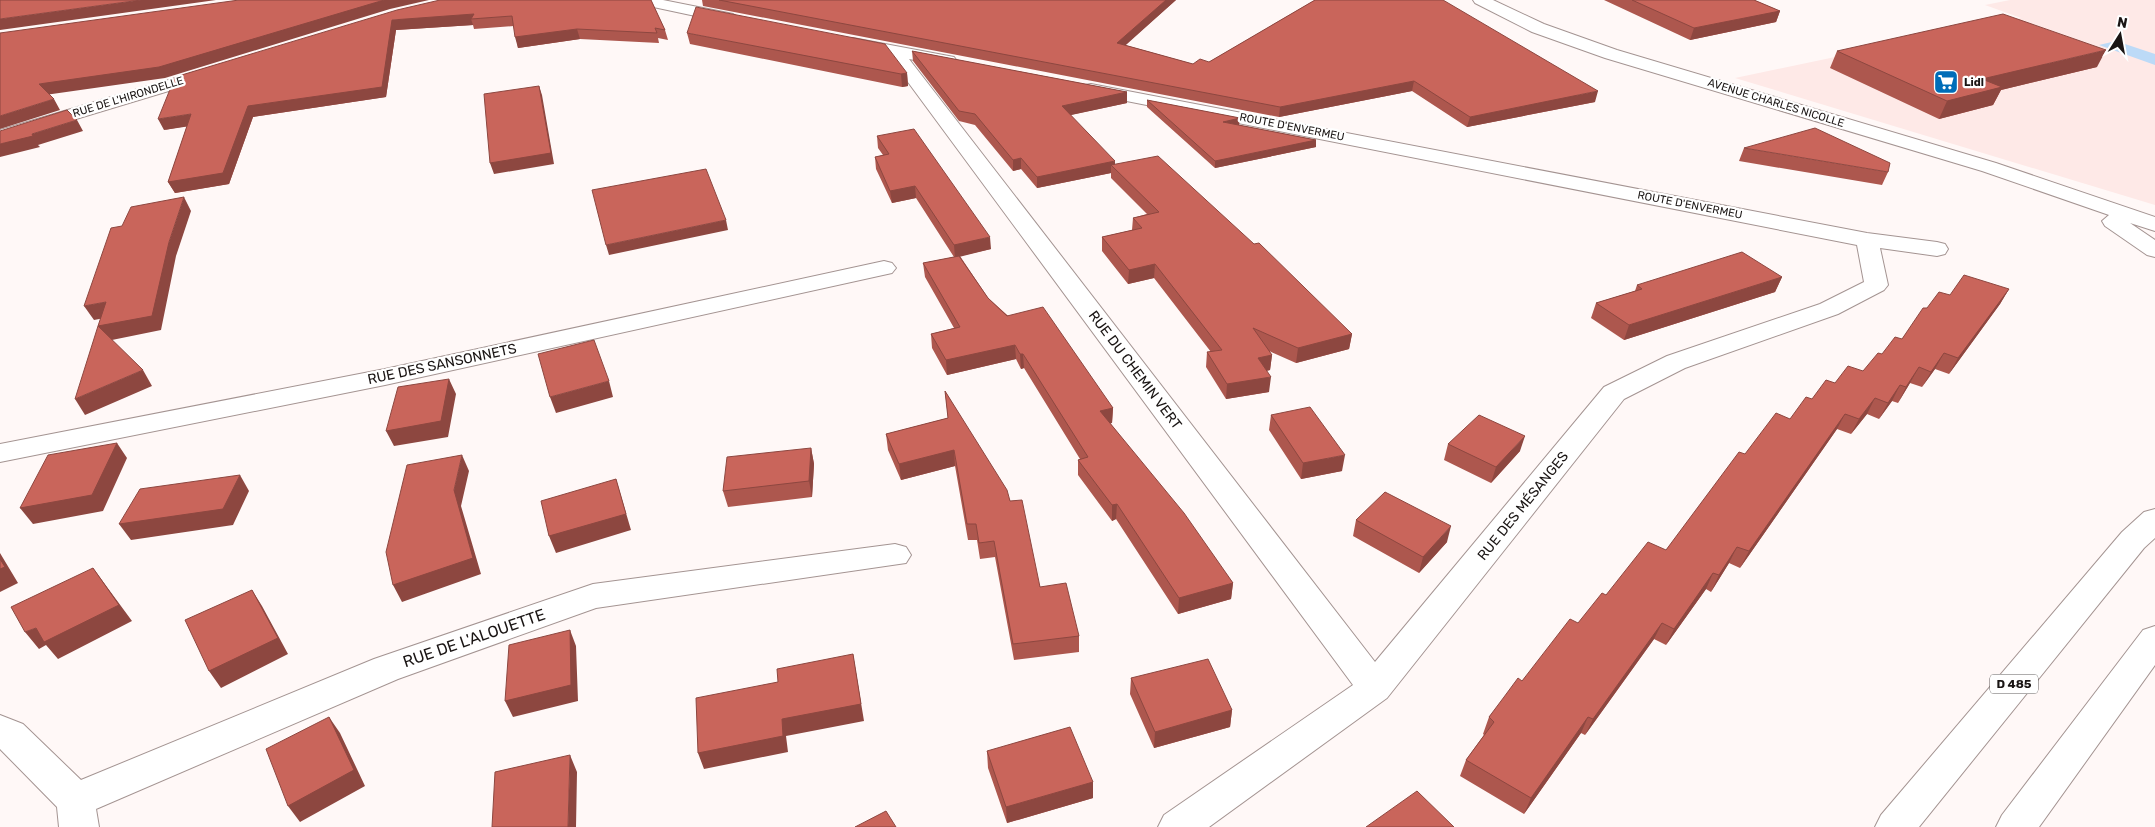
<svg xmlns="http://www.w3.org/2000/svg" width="2155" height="827" viewBox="0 0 2155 827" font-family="Rubik,sans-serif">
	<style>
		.built { fill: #fee9e7 }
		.water { fill: #bcdaf7 }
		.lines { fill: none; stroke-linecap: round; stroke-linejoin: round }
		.minor-casing { stroke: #a49492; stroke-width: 2 }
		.major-casing { stroke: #a49492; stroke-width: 2 }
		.highway-casing { stroke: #a49492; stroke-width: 2 }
		.minor { fill: #fff; fill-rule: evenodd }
		.major { fill: #fff; fill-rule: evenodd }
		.highway { fill: #fff; fill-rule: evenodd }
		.wall { fill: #ad574e }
		.shaded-wall { fill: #8d4740 }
		.building { fill: #c9655b; stroke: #8d4740 }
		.labels { text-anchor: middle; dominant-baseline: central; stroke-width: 4.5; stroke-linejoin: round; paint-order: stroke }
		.far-poi-label { font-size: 11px; font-weight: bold; fill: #1a1514; stroke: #fff; text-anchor: start }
		.far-street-label { font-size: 11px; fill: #1a1514; stroke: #fff }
		.shield { fill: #fff; stroke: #5f5b5a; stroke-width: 1 }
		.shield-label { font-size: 12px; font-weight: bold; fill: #1a1514 }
		.street-label { font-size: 14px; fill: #1a1514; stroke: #fff }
		.near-street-label { font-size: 16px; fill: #1a1514; stroke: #fff }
	</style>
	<rect width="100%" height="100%" fill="#fff8f7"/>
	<path class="built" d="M2010,0h145v205l-420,-127 286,-60 -36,-13z"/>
	<path class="water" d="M2116,41l39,13v11l-56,-20z"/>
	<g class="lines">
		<defs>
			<path id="minor" d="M643,0h20l70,14 8,5 -8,5 -89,-19z
				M853,38l101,19 3,4 -3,4 -6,1 -39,-7 466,603 229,-275 63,-31 153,-52 44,-22 -7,-37 -766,-151 -6,-1 -3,-4 3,-4 6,-1 776,149 70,9 8,2 3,5 -3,5 -8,2 -57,-8 8,37 -4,5 -46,24 -153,54 -61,31 -237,299 -178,129h-51l6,-12 189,-130 -465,-630 -41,-8 -2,-4 2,-4z
				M209,68l6,1 3,4 -3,4 -215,65v-12z
				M884,261l8,2 4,5 -4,5 -507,112 -385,77v-18l385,-75z
				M895,544l11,3 5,8 -5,8 -310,45 -198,71 -302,130 3,18h-40l-2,-20 -57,-58v-34l23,9 58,56 293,-121 219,-75z"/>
			<path id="major" d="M1473,0h20l51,24 73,26 379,113 159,54v14l-25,-8 25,17v17l-8,-2 -42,-29 -3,-5 7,-6 -127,-44 -377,-113 -73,-26 -57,-29z"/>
			<path id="highway" d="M2155,509v29l-11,10 -225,279h-44l6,-12 241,-283 22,-20z
				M2155,626v39l-116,162h-43l6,-12 141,-185z"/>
		</defs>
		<use href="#minor" class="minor-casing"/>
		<use href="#major" class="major-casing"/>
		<use href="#highway" class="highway-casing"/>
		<use href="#minor" class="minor"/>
		<use href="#major" class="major"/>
		<use href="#highway" class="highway"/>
	</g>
	<path class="wall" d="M440,0h211l14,30 3,10 -10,-2 1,5 -79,-4 -62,9 -4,-22 -40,3 -1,-4 -77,5 -10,67 -133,20 -24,67 -54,9 -7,-11 19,-56 -23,4z
		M702,0h474l-51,45 68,19 16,-2 106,-62 280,102 -128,25 -55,-36 -133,26 -576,-111z
		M1604,0h150l26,11 -4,11 -86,18z
		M687,33l220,40 1,13 -6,1 -212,-43z
		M912,51l215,41v11l-57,12 45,50 237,169 -3,15 -53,14 -27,-12 3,4 -2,15 -4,1 3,21 -43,7 -20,-32 1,-15h4l-57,-74 -26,6 -26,-33v-14l30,-7 1,-12 14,-4 -36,-36v-5l-74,15 -16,-19 -8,2 -38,-46 -16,-4 -46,-60z
		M1837,51l260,16 -96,23 -8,15 -54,14 -109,-51z
		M1147,100l93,18 -1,7 77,15v7l-101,21 -68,-61z
		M877,136l114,113 -31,7 28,42 125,110 -1,15h-2l123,160 -2,16 -53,15 -62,-95 -4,2 -34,-46v-15l2,-1 -56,-91 -3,1 -5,-10 -69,16 -15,-27 -1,-14 23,-6 -29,-51 -2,-14 31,-6 -38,-59 -24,5 -16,-34 -1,-12 8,-2 -5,-7z
		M1744,148l144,24 -6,13 -143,-24z
		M1782,277l-7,15 -151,48 -33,-22 5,-15 39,-12 2,-6z
		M2009,289l-9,15 -51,70 -14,-5 -13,18 -12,-4 -12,20 -6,-2 -13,18 -12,-5 -16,20 -14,-5 -97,139 -11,-5 -18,29 -5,-3 -40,56 -12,-6 -69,96 -4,-2 -57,81 -64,-38 6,-16 18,-25 -1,-1 6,-17 33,-36 84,-86 60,-45 79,-96 45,-35 22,-20 23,-16 28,-12 39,-32 25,-31 23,-13z
		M945,391l65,110 30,86 39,49v16l-65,8 -19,-103 -15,2 -3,-19h-9l-13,-74 -54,14 -13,-30 -2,-16 62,-16z
		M1271,415l71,56 -41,8 -32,-49z
		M1448,444l72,7 -29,32 -47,-23z
		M811,448l3,16 -2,33 -84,10 -5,-16z
		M1356,520l91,22 -28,31 -66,-37z
		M1131,678l101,32 -2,17 -76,21 -24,-54z
		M987,751l106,31v16l-86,25 -19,-55z"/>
	<path class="shaded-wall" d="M141,0h75l-216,30v-11z
		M384,0h45l-39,9 -225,69 -120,17 -6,-11z
		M1166,0h10l-59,53v-10z
		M1780,11l-4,11 -86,18 4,-12z
		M474,14l-3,5 2,6 -77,5 -10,67 -133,20 -24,67 -54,9 -7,-11 80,-76 144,-86z
		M577,29l3,10 -62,9 -3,-11z
		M2106,50l-9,17 -96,23 -8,15 -54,14 8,-18 35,-22z
		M907,73l1,13 -6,1 -1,-13z
		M1414,81l-2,10 -133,26 1,-10z
		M539,86l3,9 12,69 -60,10 -4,-11z
		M1598,91l-3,11 -128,25 3,-10z
		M1127,92v11l-65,14v-11z
		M54,99l6,11 -60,19v-13z
		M191,114l6,11 -33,5 -6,-11z
		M1240,118l-1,7 -16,-3z
		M77,120l6,11 -45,14 2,2 -40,10v-13l32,-10z
		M1316,140v7l-101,21v-7z
		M1021,158v11l-8,2v-11z
		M1115,161v8l-4,-4v8l-74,15v-11z
		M915,186l1,12 -24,5 -2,-12z
		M184,197l7,14 -15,45 -15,74 -54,11 -9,-15 71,-84z
		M726,220l2,10 -119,25 -3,-10z
		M990,237l1,12 -36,9 -1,-13z
		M1155,264l-1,14 -26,6 1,-14z
		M1782,277l-7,15 -151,48 5,-15z
		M2009,289l-9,15 -51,70 9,-16z
		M106,302l9,14 -21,4 -10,-14z
		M1352,334l-3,15 -53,14 2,-15z
		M1015,345l1,14 -69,16 -1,-15z
		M1944,353l-9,16 -13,18 9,-15z
		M1020,354h3l1,14 -3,1z
		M1272,355l-2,15 -14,3 2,-15z
		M1919,367l-9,16 -12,20 8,-16z
		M143,370l9,16 -67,29 -10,-16z
		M1271,377l-2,15 -43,7 1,-15z
		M449,379l7,15 -8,43 -54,9 -8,-15z
		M609,381l4,16 -57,16 -6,-16z
		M1900,385l-8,16 -13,18 9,-16z
		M1875,398l-8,16 -16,20 8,-15z
		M1113,408l-1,15 -12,3v-15z
		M1845,414l-8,15 -97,139 9,-17z
		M1525,436l-5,15 -29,32 5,-16z
		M117,443l10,15 -24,53 -70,13 -13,-16z
		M811,448l3,16 -2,33 -3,-16z
		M954,450l1,16 -54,14 -2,-16z
		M462,455l7,16 -8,35 20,68 -79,28 -9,-17 61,-95z
		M1345,455l-3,16 -41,8 2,-16z
		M240,475l9,16 -16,34 -102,15 -12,-16z
		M616,479l15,51 -75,23 -7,-17z
		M1117,504l-1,15 -4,2v-16z
		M1451,526l-4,16 -28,31 4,-16z
		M1737,547l-8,16 -18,29 8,-17z
		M0,553l18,30 -18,9z
		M93,568l39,53 -74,38 -12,-14 -7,4 -14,-17 11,-4z
		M1713,573l-7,16 -40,56 8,-16z
		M1233,583l-2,16 -53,15 1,-16z
		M252,590l10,16 26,48 -67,34 -12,-17z
		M1662,623l-8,16 -69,96 8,-16z
		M570,630l6,16 2,55 -65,16 -8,-16z
		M853,654l11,67 -78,15 2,16 -84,17 -6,-16 84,-34z
		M1232,710l-2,17 -76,21 1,-16z
		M329,717l11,16 25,53 -65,36 -12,-16z
		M1588,717l-7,16 -57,81 7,-16z
		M570,755l7,17 -1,55h-8z
		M1093,782v16l-86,25 -1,-16z"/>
	<path class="building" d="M0,0h141l-141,19z
		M239,0h145l-225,67 -120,17 15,15 -54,17v-83z
		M440,0h211l14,30 -10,-2 2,5 -80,-4 -62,8 -3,-21 -41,3 3,-5 -82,6 -10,67 -134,19 -25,67 -55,9 23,-68 -33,5 17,-42 222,-67z
		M719,0h447l-49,43 76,21 7,-5 9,3 106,-62h128l155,91 -128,26 -56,-36 -134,26z
		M1632,0h122l26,11 -86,17z
		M696,7l189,37 22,29 -6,1 -214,-41z
		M2003,14l103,36 -124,29 20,8 -55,14 -110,-50z
		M912,51l215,41 -65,14 53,55 -78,16 -16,-19 -8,2 -38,-46 -16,-3z
		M539,86l12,67 -61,10 -6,-69z
		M1147,100l93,18 -17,4 93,18 -101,21z
		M67,110l10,10 -45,14 1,2 -33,8v-13z
		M1815,128l75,35 -2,9 -144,-24z
		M914,129l76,108 -36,8 -39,-59 -25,5 -15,-34 14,-3 -12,-18z
		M1158,156l96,88 5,-1 93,91 -54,14 -45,-20 19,27 -14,3 13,19 -44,7 -20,-32 15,-2 -67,-86 -26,6 -27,-33 40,-9 -9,-10 26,-6 -48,-47z
		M706,169l20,51 -120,25 -14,-55z
		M184,197l-15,45 -17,74 -54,10 8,-24 -22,4 27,-78 11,-2 9,-19z
		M1742,252l40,25 -153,48 -33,-22 46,-14 -5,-4z
		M959,256l29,42 19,18 36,-9 70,101 -13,3 84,102 49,70 -54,15 -62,-94 -5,1 -34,-45 10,-3 -65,-103h-3l-5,-9 -69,15 -15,-26 29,-7 -37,-64z
		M1964,275l45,14 -51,69 -14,-5 -13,19 -12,-5 -13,20 -6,-2 -12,18 -13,-5 -16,21 -14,-5 -96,137 -12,-4 -18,28 -6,-2 -39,56 -12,-6 -69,96 -5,-2 -57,81 -65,-38 28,-38 -5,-5 15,-20 14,-19 4,3 48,-62 8,4 24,-30 4,2 42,-53 18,8 73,-98 6,2 31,-41 14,6 16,-22 6,2 14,-19 9,3 13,-17 15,5 15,-18 4,1 13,-17 7,2 21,-31h4l12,-16 11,3z
		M98,326l45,44 -68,29z
		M594,340l15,41 -59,16 -12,-43z
		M449,379l-8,42 -55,10 12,-44z
		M945,391l62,99 3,11 12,-1 18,87 26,-4 13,53 -66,8 -19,-103 -15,2 -3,-19h-9l-13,-74 -55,14 -13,-30 62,-16z
		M1310,407l35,48 -42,8 -32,-48z
		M1479,415l46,21 -29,31 -48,-23z
		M117,443l-25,52 -72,13 28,-53z
		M811,448l-2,33 -86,10 4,-34z
		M462,455l-8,35 19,68 -80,27 -7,-33 21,-87z
		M240,475l-17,34 -104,15 21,-35z
		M616,479l10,35 -77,22 -8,-35z
		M1385,492l66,34 -28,31 -67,-37z
		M0,559l5,8 -5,2z
		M93,568l26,37 -75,37 -8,-14 -11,4 -14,-25z
		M252,590l26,48 -69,33 -24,-51z
		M570,630l1,55 -66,16 4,-56z
		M853,654l8,50 -79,15 1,17 -85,17 -2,-55 82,-16 -1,-13z
		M1208,659l24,51 -77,22 -24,-54z
		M329,717l25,53 -66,36 -22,-57z
		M1070,727l23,55 -87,25 -19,-56z
		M570,755l-2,72h-76l3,-55z
		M1417,791l37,36h-88z
		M886,811l10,16h-41z"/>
	<defs>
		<symbol id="supermarket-square" viewBox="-11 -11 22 22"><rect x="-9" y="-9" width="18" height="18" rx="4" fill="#006db8" stroke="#fff"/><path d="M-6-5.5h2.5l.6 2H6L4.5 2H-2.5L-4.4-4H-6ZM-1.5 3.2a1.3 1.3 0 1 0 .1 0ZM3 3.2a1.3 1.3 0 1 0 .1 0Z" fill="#fff"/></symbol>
	</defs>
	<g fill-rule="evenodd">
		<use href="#supermarket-square" x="1932" y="68" width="28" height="28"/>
	</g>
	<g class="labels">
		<g class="far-poi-label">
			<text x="1964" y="82">Lidl</text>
		</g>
		<g class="far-street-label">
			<text transform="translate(128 97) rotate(-17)">RUE DE L'HIRONDELLE</text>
			<text transform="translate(1776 103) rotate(17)">AVENUE CHARLES NICOLLE</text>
			<text transform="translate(1292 127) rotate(11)">ROUTE D'ENVERMEU</text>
			<text transform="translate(1690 205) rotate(11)">ROUTE D'ENVERMEU</text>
		</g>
		<rect class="shield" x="1990" y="674.5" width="48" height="19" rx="4"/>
		<g class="shield-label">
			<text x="2014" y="684">D 485</text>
		</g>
		<g class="street-label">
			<text transform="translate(442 364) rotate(-12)">RUE DES SANSONNETS</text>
			<text transform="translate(1135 370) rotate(53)">RUE DU CHEMIN VERT</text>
			<text transform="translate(1523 506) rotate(-51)">RUE DES MÉSANGES</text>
		</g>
		<g class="near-street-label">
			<text transform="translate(474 638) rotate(-19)">RUE DE L'ALOUETTE</text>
		</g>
	</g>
	<g transform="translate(2120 35) rotate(11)" stroke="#ffffff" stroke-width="4" paint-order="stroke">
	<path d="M0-4L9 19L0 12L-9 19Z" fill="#1a1514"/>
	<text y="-8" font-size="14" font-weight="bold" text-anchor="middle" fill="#1a1514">N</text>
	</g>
</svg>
